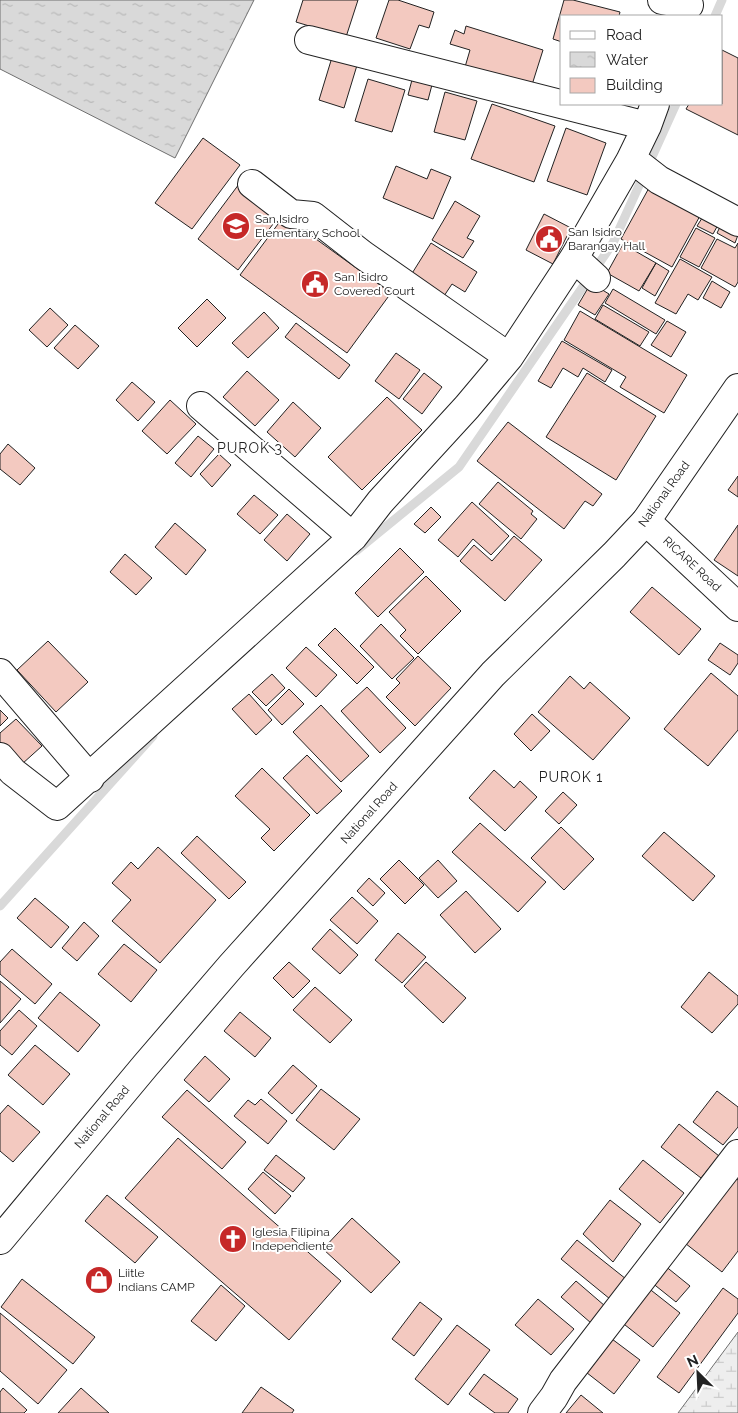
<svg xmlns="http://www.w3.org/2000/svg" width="738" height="1413" viewBox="0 0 738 1413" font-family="Raleway,sans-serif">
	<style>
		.wetland { fill: url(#wetland-marsh); stroke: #6f6f6f }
		.water { fill: url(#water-ripples); stroke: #6f6f6f }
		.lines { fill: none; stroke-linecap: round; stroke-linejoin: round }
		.stream { stroke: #d9d9d9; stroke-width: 9 }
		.building { fill: #f3c9c0; stroke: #222 }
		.minor-casing { stroke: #222; stroke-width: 30 }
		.major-casing { stroke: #222; stroke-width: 30 }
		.minor { stroke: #fff; stroke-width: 28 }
		.major { stroke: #fff; stroke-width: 28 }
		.labels { text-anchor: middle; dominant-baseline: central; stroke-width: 4; stroke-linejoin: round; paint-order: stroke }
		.poi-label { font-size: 12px; fill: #222; stroke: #fff; text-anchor: start }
		.street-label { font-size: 12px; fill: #222; stroke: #fff }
		.neighbourhood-label { font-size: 14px; letter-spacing: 1px; fill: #222; stroke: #fff }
	</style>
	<defs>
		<pattern id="wetland-marsh" width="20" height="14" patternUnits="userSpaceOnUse" patternTransform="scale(1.25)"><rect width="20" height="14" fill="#eee"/><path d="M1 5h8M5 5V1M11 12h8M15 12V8" fill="none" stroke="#ccc"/></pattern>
		<pattern id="water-ripples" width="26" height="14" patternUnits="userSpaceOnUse" patternTransform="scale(1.25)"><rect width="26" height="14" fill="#d9d9d9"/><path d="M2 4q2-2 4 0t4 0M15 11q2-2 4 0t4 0" fill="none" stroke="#bababa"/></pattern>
	</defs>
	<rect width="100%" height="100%" fill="#fff"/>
	<path class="wetland" d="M738,1332v81h-60z"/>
	<path class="water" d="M0,0h254l-79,158 -175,-89z"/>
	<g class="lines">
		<path class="stream" d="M715,16l7,-16
			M356,551l103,-84 154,-224 63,-139
			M0,906l153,-170"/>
	</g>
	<path class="building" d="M303,0h55l-12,37 -50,-15z
		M389,0h9l36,12 -5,16 -10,-3 -9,24 -34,-11z
		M564,0h9l47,12 -1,4h-57v26l-9,-3z
		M466,26l77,24 -12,38 -66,-21 5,-17 -20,-6 5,-14 9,4z
		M722,50l16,8v77l-52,-26 3,-5h33z
		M333,54l25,8 -14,46 -25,-8z
		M413,76l20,5 -5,19 -20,-5z
		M368,79l37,11 -13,42 -37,-11z
		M445,92l32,9 -12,39 -31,-8z
		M492,104l63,22 -21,56 -63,-23z
		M566,128l40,15 -19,52 -40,-14z
		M203,138l37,27 -48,64 -37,-26z
		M396,166l31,13 4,-10 20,8 -18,42 -50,-21z
		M242,180l41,31 -45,59 -40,-31z
		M650,186l51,28 -29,53 -51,-28z
		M455,201l25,15 -13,22 7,3 -11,17 -31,-18z
		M544,214l27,14 -18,36 -27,-14z
		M704,215l15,8 -6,11 -16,-8z
		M284,216l107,77 -44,60 -107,-78z
		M721,225l17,10 -3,8 -18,-10z
		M696,228l19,10 -16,29 -19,-10z
		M717,239l18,9 3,-5v39l-3,5 -34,-19z
		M431,243l46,29 -12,20 -13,-8 -8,12 -33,-21z
		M623,244l33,19 -17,28 -32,-18z
		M680,259l32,18 -14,23 -10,-6 -12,20 -21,-11z
		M656,263l13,8 -14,25 -13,-8z
		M712,281l18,11 -9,16 -18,-10z
		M591,283l18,11 -14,21 -17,-10z
		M613,289l52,31 -9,14 -51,-31z
		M207,299l19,19 -29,29 -19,-19z
		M603,305l46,27 -9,14 -45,-27z
		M50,308l18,17 -21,22 -18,-17z
		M580,311l107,64 -23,38 -44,-26 6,-10 -62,-37z
		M264,312l15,16 -31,30 -16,-15z
		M667,321l19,11 -15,25 -20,-12z
		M296,323l54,42 -11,14 -54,-42z
		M75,325l24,21 -21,23 -24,-21z
		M562,341l50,29 -7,12 -22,-14 -5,9 -15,-9 -12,20 -13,-7z
		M396,353l24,17 -21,29 -24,-18z
		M247,371l32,29 -24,26 -32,-29z
		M424,373l18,14 -20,27 -19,-15z
		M587,373l69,43 -40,64 -70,-43z
		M132,382l23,20 -17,19 -22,-21z
		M387,397l35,33 -60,60 -34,-33z
		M170,400l26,24 -29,30 -25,-23z
		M293,402l28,26 -26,29 -28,-25z
		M508,422l94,72 -9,12 -8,-5 -21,28 -87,-68z
		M198,436l16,13 -23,28 -16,-14z
		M8,444l27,24 -15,17 -20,-16v-15z
		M219,454l12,11 -19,22 -12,-13z
		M738,476v21l-10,-7z
		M498,482l35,29 -2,3 6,5 -16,20 -42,-35z
		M254,495l24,20 -18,19 -23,-20z
		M472,502l37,34 -18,19 -18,-16 -15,18 -20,-17z
		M431,507l10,10 -16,16 -11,-9z
		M287,514l23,20 -23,27 -23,-21z
		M175,523l31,27 -20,25 -31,-28z
		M738,525v51l-24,-16z
		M514,536l28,24 -37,41 -45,-40 14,-16 18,16z
		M400,548l24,24 -46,45 -23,-24z
		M125,554l27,24 -16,17 -26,-23z
		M426,576l35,35 -43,43 -18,-18 6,-6 -17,-18z
		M652,587l49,42 -22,26 -49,-43z
		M381,624l33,34 -22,21 -32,-33z
		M335,628l39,39 -17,17 -39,-39z
		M48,641l40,41 -32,30 -39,-42z
		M720,643l18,12v8l-8,12 -22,-15z
		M306,647l31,28 -21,22 -30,-29z
		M418,656l33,32 -36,38 -29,-29 14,-14 -4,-4z
		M711,673l27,23v34l-30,36 -44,-37z
		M272,674l13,14 -19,18 -14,-14z
		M570,676l14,13 6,-7 40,36 -37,42 -55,-48z
		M367,687l39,41 -26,25 -39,-42z
		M289,689l15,15 -22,21 -14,-15z
		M249,694l23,26 -16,15 -24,-26z
		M321,705l48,51 -28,26 -48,-50z
		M0,710l8,8 -8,8z
		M532,714l18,17 -19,20 -17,-17z
		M16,719l26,27 -20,18 -22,-22v-9z
		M307,755l35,36 -25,23 -34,-36z
		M262,768l48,47 -36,36 -13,-13 9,-9 -35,-33z
		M494,770l20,18 6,-7 17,16 -32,34 -36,-33z
		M563,792l14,13 -18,19 -14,-13z
		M480,823l66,59 -28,30 -66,-60z
		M561,827l33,32 -30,31 -33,-32z
		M664,832l51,44 -22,25 -51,-45z
		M197,836l49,46 -17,17 -48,-46z
		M158,847l58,53 -56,63 -48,-42 19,-21 -19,-17 19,-21 7,7z
		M399,860l25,25 -19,19 -25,-25z
		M438,860l19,21 -19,17 -19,-20z
		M369,878l16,15 -12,13 -16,-15z
		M466,891l35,38 -26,24 -35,-38z
		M352,897l26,24 -21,23 -27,-24z
		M35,898l34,29 -18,21 -34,-30z
		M84,922l15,14 -22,25 -15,-13z
		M330,929l28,26 -18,19 -28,-25z
		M398,933l28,24 -24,26 -27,-23z
		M124,944l33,26 -26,32 -33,-28z
		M12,949l40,35 -17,20 -35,-30v-12z
		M289,962l21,19 -17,17 -20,-20z
		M426,962l40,36 -23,25 -39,-37z
		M709,972l29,24v8l-26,29 -31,-26z
		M0,981l21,18 -21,24z
		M315,987l37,33 -22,23 -37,-33z
		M60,992l40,33 -22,27 -40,-34z
		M19,1010l18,16 -25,29 -12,-10v-14z
		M240,1012l31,26 -16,19 -31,-26z
		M35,1045l35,29 -27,31 -35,-30z
		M205,1056l25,23 -21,23 -25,-22z
		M293,1065l24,21 -25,28 -24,-21z
		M321,1089l39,30 -26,31 -38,-30z
		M187,1090l59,52 -24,27 -60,-52z
		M717,1091l21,16v20l-15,18 -30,-23z
		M261,1099l26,22 -19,23 -34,-28 14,-16 7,5z
		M8,1105l32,27 -27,30 -13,-11v-37z
		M679,1124l40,32 -18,22 -40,-31z
		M178,1138l163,143 -52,59 -164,-142z
		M276,1155l29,23 -12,14 -29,-22z
		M643,1160l41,33 -24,30 -41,-34z
		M263,1172l28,24 -16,18 -27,-25z
		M732,1175l6,5v71l-16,21 -41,-32z
		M107,1195l51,42 -23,26 -50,-42z
		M610,1200l31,24 -28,38 -30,-28z
		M352,1218l48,44 -29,31 -48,-44z
		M577,1240l49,39 -16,20 -49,-40z
		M664,1265l26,21 -14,16 -25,-20z
		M22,1279l73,58 -22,27 -72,-57z
		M576,1281l29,25 -14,17 -30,-26z
		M221,1285l24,21 -29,35 -25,-20z
		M647,1287l33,26 -27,34 -33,-26z
		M723,1288l15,11v14l-59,80 -22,-16z
		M538,1299l36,30 -23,26 -36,-30z
		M420,1302l22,17 -28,37 -22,-17z
		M0,1313l67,57 -29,34 -38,-33z
		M457,1325l33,25 -42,55 -33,-26z
		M608,1336l32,24 -26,34 -32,-25z
		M484,1374l34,25 -10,14h-13l-26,-19z
		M261,1387l33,23 -2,3h-50z
		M3,1388l24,22 -3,3h-24v-21z
		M81,1388l28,25h-51z
		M581,1395l22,18h-37z"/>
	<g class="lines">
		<defs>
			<path id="minor" d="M662,0l27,5
				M309,40l338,86
				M630,161l11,5 18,14 79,42
				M252,184l39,30 22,2 50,39 146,102
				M574,258l22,20
				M201,406l152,131
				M646,521l92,86
				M0,673l90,105
				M0,757l13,15 44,34 296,-269 27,-35 87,-95 42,-50 65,-99 56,-97 17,-35 8,-22
				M542,1413l12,-16 9,-16 175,-227"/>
			<path id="major" d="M0,1240l145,-174 86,-100 262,-292 121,-119 32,-34 92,-133"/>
		</defs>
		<use href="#minor" class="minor-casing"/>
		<use href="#major" class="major-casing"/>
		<use href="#minor" class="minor"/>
		<use href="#major" class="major"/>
	</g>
	<defs>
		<symbol id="school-disc" viewBox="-11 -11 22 22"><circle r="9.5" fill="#c62828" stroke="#fff"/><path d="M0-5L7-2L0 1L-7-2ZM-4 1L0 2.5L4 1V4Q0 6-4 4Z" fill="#fff"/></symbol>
		<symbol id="civic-disc" viewBox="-11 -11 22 22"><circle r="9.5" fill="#c62828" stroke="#fff"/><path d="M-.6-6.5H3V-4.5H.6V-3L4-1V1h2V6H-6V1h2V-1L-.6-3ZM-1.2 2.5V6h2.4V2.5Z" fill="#fff"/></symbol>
		<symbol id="church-disc" viewBox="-11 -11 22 22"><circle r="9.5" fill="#c62828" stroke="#fff"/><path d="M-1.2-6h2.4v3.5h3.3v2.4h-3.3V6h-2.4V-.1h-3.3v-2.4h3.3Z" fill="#fff"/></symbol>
		<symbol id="shop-disc" viewBox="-11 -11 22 22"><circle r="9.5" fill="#c62828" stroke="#fff"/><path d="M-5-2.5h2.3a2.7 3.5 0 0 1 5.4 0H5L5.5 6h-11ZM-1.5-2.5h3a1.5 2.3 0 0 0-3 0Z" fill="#fff"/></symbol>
	</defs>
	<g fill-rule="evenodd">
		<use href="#school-disc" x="220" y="210" width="32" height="32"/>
		<use href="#civic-disc" x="533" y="223" width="32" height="32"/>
		<use href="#civic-disc" x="299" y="268" width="32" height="32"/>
		<use href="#church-disc" x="217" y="1223" width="32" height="32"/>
		<use href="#shop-disc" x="83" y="1264" width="32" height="32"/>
	</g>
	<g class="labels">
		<g class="poi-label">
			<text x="255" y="219">San Isidro<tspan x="255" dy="14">Elementary School</tspan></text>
			<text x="568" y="232">San Isidro<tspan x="568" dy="14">Barangay Hall</tspan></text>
			<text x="334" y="277">San Isidro<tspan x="334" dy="14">Covered Court</tspan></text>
			<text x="252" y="1232">Iglesia Filipina<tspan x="252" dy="14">Independiente</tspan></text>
			<text x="118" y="1273">Liitle<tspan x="118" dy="14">Indians CAMP</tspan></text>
		</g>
		<g class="street-label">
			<text transform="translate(664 494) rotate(-54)">National Road</text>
			<text transform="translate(692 564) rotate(43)">RICARE Road</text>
			<text transform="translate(369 813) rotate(-48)">National Road</text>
			<text transform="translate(102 1117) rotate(-50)">National Road</text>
		</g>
		<g class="neighbourhood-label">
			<text x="250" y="448">PUROK 3</text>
			<text x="571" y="777">PUROK 1</text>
		</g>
	</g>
	<rect x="560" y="15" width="162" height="90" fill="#ffffff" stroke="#a7a7a7"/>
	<rect x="570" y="31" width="25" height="8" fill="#ffffff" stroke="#a7a7a7"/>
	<text x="606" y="40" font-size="15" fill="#222222">Road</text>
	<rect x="570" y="52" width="25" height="15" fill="url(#water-ripples)" stroke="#a7a7a7"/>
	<text x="606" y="65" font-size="15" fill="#222222">Water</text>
	<rect x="570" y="78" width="25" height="15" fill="#f3c9c0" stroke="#a7a7a7"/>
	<text x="606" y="90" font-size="15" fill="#222222">Building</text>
	<g transform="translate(698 1373) rotate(336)" stroke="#ffffff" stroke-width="4" paint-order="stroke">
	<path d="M0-4L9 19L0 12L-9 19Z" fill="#222222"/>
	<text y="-8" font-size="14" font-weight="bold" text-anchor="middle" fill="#222222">N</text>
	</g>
</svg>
